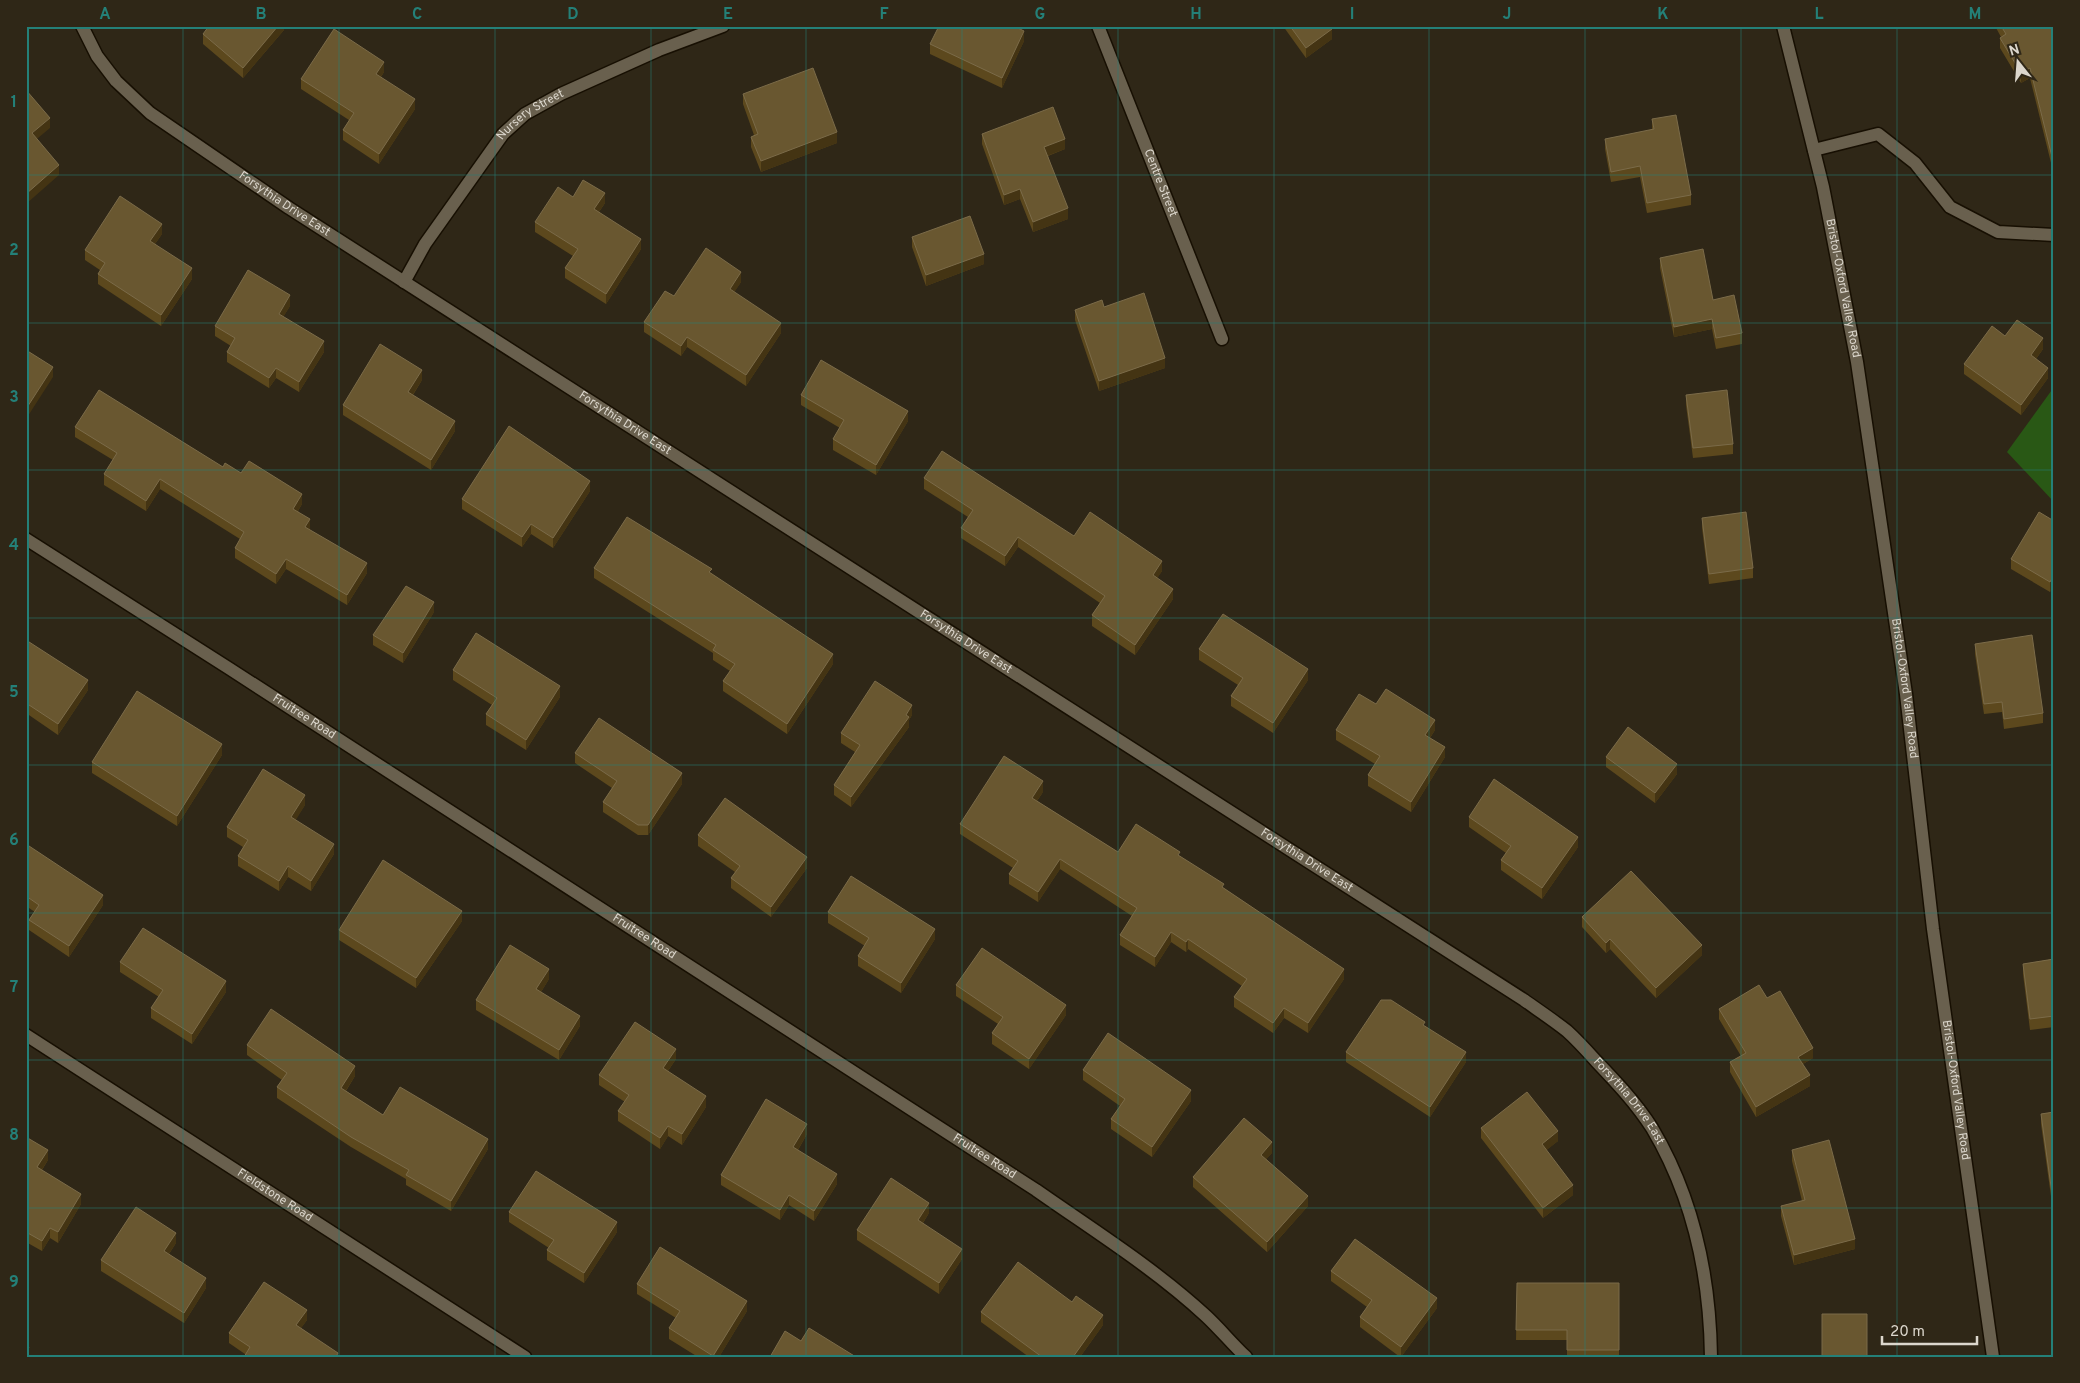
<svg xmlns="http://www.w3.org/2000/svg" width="2080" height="1383" viewBox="0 0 2080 1383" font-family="Overpass,sans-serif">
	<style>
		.green { fill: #295815 }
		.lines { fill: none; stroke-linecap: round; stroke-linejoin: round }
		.service-casing { stroke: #170f02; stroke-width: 15 }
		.minor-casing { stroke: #170f02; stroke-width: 15 }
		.secondary-casing { stroke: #170f02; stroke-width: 15 }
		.service { stroke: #69604e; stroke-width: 12 }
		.minor { stroke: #69604e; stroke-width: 12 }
		.secondary { stroke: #69604e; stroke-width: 12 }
		.wall { fill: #5c481d }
		.shaded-wall { fill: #443413 }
		.building { fill: #695730; stroke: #7b6b49 }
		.grid { fill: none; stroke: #248078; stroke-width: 1; stroke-opacity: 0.55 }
		.labels { text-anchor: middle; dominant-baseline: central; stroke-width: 4; stroke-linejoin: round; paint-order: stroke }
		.street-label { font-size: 12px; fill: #dcd7cd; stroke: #2f2717 }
		.neatline { fill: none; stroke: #248078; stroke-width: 2 }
		.grid-label { font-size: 16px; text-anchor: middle; font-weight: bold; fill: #248078 }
	</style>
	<rect width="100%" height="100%" fill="#2f2717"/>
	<path class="green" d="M2054,387v115l-47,-50z"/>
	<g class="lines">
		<defs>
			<path id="service" d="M1814,150l64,-16 37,29 35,44 48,25 56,3"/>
			<g id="minor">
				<path id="s1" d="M82,26l15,30 19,25 34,32 139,95 1235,792c14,10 29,20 43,31 10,9 20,20 29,30 20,21 40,42 56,67 41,69 58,149 59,229"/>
				<path id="s2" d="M1098,26l124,313"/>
				<path id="s3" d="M404,282l21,-38 78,-110 22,-20 36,-20 98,-44 64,-24"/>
				<path id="s4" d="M26,539l204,130 806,521c57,40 118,78 170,126 14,13 26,28 40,41"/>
				<path id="s5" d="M26,1035l499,322"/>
			</g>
			<g id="secondary">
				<path id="s6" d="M1783,26l40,161 34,175 49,332 27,235 60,428"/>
			</g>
		</defs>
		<use href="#service" class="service-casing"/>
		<use href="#minor" class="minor-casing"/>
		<use href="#secondary" class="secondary-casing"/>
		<use href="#service" class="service"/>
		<use href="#minor" class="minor"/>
		<use href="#secondary" class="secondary"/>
	</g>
	<path class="wall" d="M284,26v4l-41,48 -40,-34v-10z
		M1283,26h47l2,13 -26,19z
		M1995,26h59v149l-24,-97 -9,5 -21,-35v-10l1,-1z
		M1024,41l-22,47 -72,-34v-10z
		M384,72l-3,5 34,32 -36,55 -36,-24v-10l6,-10 -48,-31v-10z
		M743,94l94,49 -76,29 -10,-25v-10l3,-2 -11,-31z
		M1652,119l39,76v10l-44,8 -7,-36 -29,5 -6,-33v-10l47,-9z
		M982,134l83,15 -17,7 20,63 -35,13 -13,-33 -16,6 -22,-61z
		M573,197l32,6 -6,9 42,37 -35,55 -41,-26v-10l8,-12 -38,-24v-10z
		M162,234l-7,10 37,35 -31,47 -63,-42v-10l2,-4 -15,-10v-10z
		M912,237l72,27 -58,22 -14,-39z
		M1660,258l53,42 29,33v11l-26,5 -4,-20 -38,8 -14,-69z
		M741,282l-7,10 47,41 -35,53 -59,-39 -6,9 -37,-24v-10l30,-26z
		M290,306l-7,11 41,35 -25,40 -23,-14 -7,10 -42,-26v-10l4,-6 -16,-10v-10z
		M1104,307l61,61 -66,23 -24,-71v-10z
		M2005,336l38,13 -7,10 12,19 -27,37 -57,-41v-10z
		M422,380l-9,15 42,36 -24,39 -88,-55v-10z
		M801,395l107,26 -32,54 -43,-25v-11l7,-11 -39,-23z
		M1686,395l47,49v10l-40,4 -7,-53z
		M75,427l148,40 18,6 61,31 -4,7 12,19 57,43 -20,32 -61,-36 -10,15 -41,-26v-10l5,-9 -80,-50 -14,22 -42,-26v-11l9,-14 -38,-23z
		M924,478l238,93 -5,7 16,21 -38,56 -43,-29v-11l8,-12 -82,-56 -13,19 -44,-28v-10l7,-11 -44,-28z
		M590,491l-37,57 -22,-14 -9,13 -60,-38v-10z
		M1702,518l51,50v10l-44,6 -7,-56z
		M2054,521v64l-4,7 -39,-23v-10z
		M594,568l118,6 121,90 -46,70 -64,-43v-10l7,-10 -17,-11v-7l-119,-75z
		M434,612l-31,51 -30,-18v-10z
		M26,640l62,50 -30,45 -32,-22z
		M1975,644l68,69v10l-39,6 -2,-17 -18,2 -9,-60z
		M1199,649l109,31 -35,53 -42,-27v-10l7,-11 -39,-25z
		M453,670l107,27 -34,53 -40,-25v-11l6,-9 -39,-25z
		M1376,704l59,26 -5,8 15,19 -34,55 -43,-26v-11l7,-11 -39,-24v-10z
		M912,715l-3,5v7l-58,80 -17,-12v-10l21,-33 -14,-9v-10z
		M575,753l107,31 -34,51h-10l-35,-23v-10l9,-14 -37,-25z
		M222,755l-45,71 -85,-53v-11z
		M1606,757l71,17 -22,29 -49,-36z
		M1043,792l-6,9 81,51 62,4 164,123 -36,54 -24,-15 -11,15 -39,-26v-10l8,-11 -54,-37 -2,3 -15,-10 -16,25 -35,-22v-10l12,-19 -72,-47 -22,33 -29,-18v-10l4,-6 -53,-34v-10z
		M305,805l-10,15 39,34 -23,37 -23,-14 -9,14 -41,-25v-10l5,-9 -16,-10v-10z
		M1469,817l109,30 -36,52 -41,-29v-10l5,-7 -37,-26z
		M698,835l109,33 -36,49 -40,-29v-10l4,-6 -37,-26z
		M26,844l77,61 -34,52 -40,-27v-10l6,-8 -9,-6z
		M828,912l107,27 -34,54 -43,-27v-10l7,-10 -37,-23z
		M1582,917l120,38 -46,43 -46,-49 -4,4 -24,-26z
		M462,921l-46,67 -77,-48v-10z
		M2054,959v68l-24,3 -7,-56v-10z
		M120,962l106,30 -34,52 -41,-26v-10l8,-11 -39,-25z
		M549,979l-8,13 39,34 -21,34 -83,-50v-10z
		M956,985l110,30 -37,54 -37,-25v-11l6,-9 -42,-28z
		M1767,998l46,60 -10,6 7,22 -54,31 -26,-45v-10l11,-6 -22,-37v-10z
		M1425,1026l41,36 -36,55 -84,-55v-10z
		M247,1045l108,31 -9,15 37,24 105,34 -37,62 -45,-26v-6l-55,-32 -74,-49v-11l5,-7 -35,-25z
		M676,1059l-8,12 38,36 -24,38 -14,-9 -8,13 -42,-28v-10l7,-9 -26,-17v-10z
		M1083,1070l108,31 -39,56 -41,-28v-10l9,-13 -37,-26z
		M2054,1112v106l-13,-94v-10z
		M1481,1128l77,13 -12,9 27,45 -30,23 -62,-80z
		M807,1134l-9,16 39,34 -23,37 -25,-16 -9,15 -59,-35v-10z
		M26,1137l22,23 -6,10 39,34 -23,39 -8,-5 -8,13 -16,-9z
		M1792,1150l63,99 -61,16 -13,-49v-10l21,-5 -10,-40z
		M1272,1153l-6,6 42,47 -41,46 -74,-65v-10z
		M509,1212l108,20 -33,51 -37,-23v-10l2,-2 -40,-26z
		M929,1213l-6,10 39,36 -23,35 -82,-54v-10z
		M176,1243l-7,11 37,34 -22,35 -83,-52v-11z
		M1331,1271l106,37 -36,49h-1l-40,-30v-10l7,-10 -36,-26z
		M1517,1283h102v74h-52v-17h-51z
		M637,1284l110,27 -28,46h-21l-29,-18v-11l7,-10 -39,-24z
		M981,1312l122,13 -23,32h-51l-48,-35z
		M307,1320l-6,8 37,29 -93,-3 -16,-11v-10z"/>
	<path class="shaded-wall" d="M278,26h6v4l-41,48v-10z
		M1332,29v10l-26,19v-10z
		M1024,31v10l-22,47v-10z
		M384,62v10l-8,12v-10z
		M2030,68v10l-9,5v-10z
		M415,99v10l-36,55v-10z
		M50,118v10l-18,15v-10z
		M837,132v11l-76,29v-11z
		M1065,139v10l-21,8v-10z
		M59,165v10l-33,29v-10z
		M1020,189v10l-16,6v-10z
		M605,193v10l-11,16v-10z
		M1068,208v11l-35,13v-10z
		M162,224v10l-12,17v-10z
		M641,239v10l-35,55v-10z
		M984,254v10l-58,22v-11z
		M192,268v11l-31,47v-11z
		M741,272v10l-11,17v-10z
		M290,295v11l-11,18v-10z
		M1712,319v10l-38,8v-10z
		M781,323v10l-35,53v-11z
		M687,337v10l-6,9v-10z
		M2043,338v11l-12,17v-11z
		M324,341v11l-25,40v-10z
		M1165,358v10l-66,23v-10z
		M53,367v10l-27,42v-10z
		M276,368v10l-7,10v-10z
		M2048,368v10l-27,37v-10z
		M422,370v10l-14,22v-10z
		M908,411v10l-32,54v-10z
		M455,421v10l-24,39v-10z
		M160,479v10l-14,22v-10z
		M590,481v10l-37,57v-10z
		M302,494v10l-9,15v-10z
		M310,519v10l-5,8v-10z
		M531,524v10l-9,13v-10z
		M1018,537v10l-13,19v-10z
		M286,559v10l-10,15v-10z
		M1162,561v10l-9,14v-10z
		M367,563v10l-20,32v-10z
		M2054,575v10l-4,7v-10z
		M1173,589v10l-38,56v-10z
		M434,602v10l-31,51v-10z
		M833,654v10l-46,70v-10z
		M1308,669v11l-35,53v-10z
		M88,680v10l-30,45v-11z
		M560,686v11l-34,53v-10z
		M912,705v10l-3,5v7l-58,80v-10z
		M1435,720v10l-10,15v-10z
		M222,744v11l-45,71v-10z
		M1445,747v10l-34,55v-10z
		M1677,764v10l-22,29v-10z
		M682,773v11l-34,51v-10z
		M1043,781v11l-11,16v-10z
		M305,795v10l-14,23v-11z
		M1578,837v10l-36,52v-11z
		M334,844v10l-23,37v-10z
		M807,857v11l-36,49v-10z
		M1060,859v10l-22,33v-10z
		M288,866v11l-9,14v-10z
		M103,895v10l-34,52v-11z
		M462,911v10l-46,67v-10z
		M935,929v10l-34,54v-10z
		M1171,932v10l-16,25v-10z
		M1188,939v10l-2,3v-10z
		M1610,939v10l-4,4v-10z
		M1702,945v10l-46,43v-10z
		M549,969v10l-13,21v-11z
		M1344,969v10l-36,54v-10z
		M226,981v11l-34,52v-10z
		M1066,1005v10l-37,54v-10z
		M1284,1008v10l-11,15v-10z
		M580,1016v10l-21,34v-10z
		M1813,1048v10l-15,9v-10z
		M676,1049v10l-13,19v-10z
		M1466,1052v10l-36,55v-10z
		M355,1066v10l-14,22v-10z
		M1810,1075v11l-54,31v-10z
		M1191,1090v11l-39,56v-10z
		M706,1096v11l-24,38v-11z
		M807,1124v10l-14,24v-11z
		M668,1126v10l-8,13v-11z
		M1558,1131v10l-16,13v-10z
		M488,1139v10l-37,62v-10z
		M1272,1142v11l-11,12v-10z
		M48,1150v10l-11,17v-10z
		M837,1174v10l-23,37v-10z
		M1573,1185v10l-30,23v-10z
		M81,1194v10l-23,39v-11z
		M789,1195v10l-9,15v-10z
		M1308,1196v10l-41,46v-10z
		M929,1203v10l-11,17v-10z
		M617,1222v10l-33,51v-10z
		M50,1228v10l-8,13v-10z
		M176,1233v10l-12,18v-10z
		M1855,1239v10l-61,16v-10z
		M962,1249v10l-23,35v-11z
		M206,1278v10l-22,35v-10z
		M1437,1298v10l-36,49v-10z
		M747,1301v10l-28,46h-6z
		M307,1310v10l-11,15v-10z
		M1103,1315v10l-23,32h-7z
		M29,1347v10h-3v-5z"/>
	<path class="building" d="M209,26h69l-35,42 -40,-34z
		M939,26h75l10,5 -22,47 -72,-34z
		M1290,26h40l2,3 -26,19z
		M2001,26h53v139l-24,-97 -9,5 -21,-35 6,-4z
		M334,29l50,33 -8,12 39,25 -36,55 -36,-24 11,-17 -53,-34z
		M813,68l24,64 -76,29 -10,-24 7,-3 -15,-40z
		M26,90l24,28 -18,15 27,32 -33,29z
		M1053,107l12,32 -21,8 24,61 -35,14 -13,-33 -16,6 -22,-61z
		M1676,115l15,80 -44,8 -7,-37 -29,6 -6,-33 49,-10 -2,-10z
		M583,180l22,13 -11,16 47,30 -35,55 -41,-26 13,-19 -43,-27 23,-35 15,10z
		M120,196l42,28 -12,17 42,27 -31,47 -63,-41 7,-11 -20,-13z
		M970,216l14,38 -58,21 -14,-38z
		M706,248l35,24 -11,17 51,34 -35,52 -59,-38 -6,9 -37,-24 21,-31 9,5z
		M1703,249l10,51 21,-5 8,38 -26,5 -4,-19 -38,8 -14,-69z
		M248,270l42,25 -11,19 45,27 -25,41 -23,-14 -7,10 -42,-26 8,-14 -20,-12z
		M1144,293l21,65 -66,23 -24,-71 27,-10 2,7z
		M2017,320l26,18 -12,17 17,13 -27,37 -57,-41 28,-38 13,10z
		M380,344l42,26 -14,22 47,29 -24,39 -88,-55z
		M26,350l27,17 -27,42z
		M821,360l87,51 -32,54 -43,-26 11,-19 -43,-25z
		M99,390l124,77 2,-4 16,10 8,-12 53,33 -9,15 17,10 -5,8 62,36 -20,32 -61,-36 -10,15 -41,-26 9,-16 -84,-53 -14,22 -42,-27 13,-21 -42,-26z
		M1727,390l6,54 -40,4 -7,-53z
		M509,426l81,55 -37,57 -22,-14 -9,13 -60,-38z
		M942,451l132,85 16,-24 72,49 -9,14 20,14 -38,56 -43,-30 13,-19 -87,-59 -13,19 -44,-28 12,-18 -49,-32z
		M1746,512l7,56 -44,6 -7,-56z
		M2039,512l15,9v54l-4,7 -39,-23z
		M627,517l85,52 -3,3 124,82 -46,70 -64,-43 12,-17 -22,-14 3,-5 -122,-77z
		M406,586l28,16 -31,51 -30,-18z
		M1223,614l85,55 -35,54 -42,-27 12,-18 -44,-29z
		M476,633l84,53 -34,54 -40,-26 11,-16 -44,-28z
		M2032,635l11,78 -39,6 -2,-17 -18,2 -9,-60z
		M26,640l62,40 -30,44 -32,-21z
		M875,681l37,24 -6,10 3,2 -58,80 -17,-12 26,-40 -19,-12z
		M1386,689l49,31 -10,15 20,12 -34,55 -43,-27 12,-19 -44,-26 23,-36 17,10z
		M137,691l85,53 -45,72 -85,-54z
		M599,718l83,55 -34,52h-10l-35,-23 14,-21 -42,-28z
		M1628,727l49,37 -22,29 -49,-36z
		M1004,756l39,25 -11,17 86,54 18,-28 44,28 -2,3 46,29 -2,3 122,82 -36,54 -24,-15 -11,15 -39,-26 13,-18 -59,-40 -2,3 -15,-10 -16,25 -35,-22 17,-27 -77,-49 -22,33 -29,-18 9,-13 -58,-37z
		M263,769l42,26 -14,22 43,27 -23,37 -23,-15 -9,15 -41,-25 10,-16 -21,-13z
		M1494,779l84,58 -36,51 -41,-28 10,-14 -42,-29z
		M725,798l82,59 -36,50 -40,-29 9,-12 -42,-31z
		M26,844l77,51 -34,51 -40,-26 10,-15 -13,-9z
		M383,860l79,51 -46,67 -77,-48z
		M1631,871l71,74 -46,43 -46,-49 -4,4 -24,-26z
		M851,876l84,53 -34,54 -43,-27 11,-18 -41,-26z
		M143,928l83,53 -34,53 -41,-26 12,-18 -43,-28z
		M510,945l39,24 -13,20 44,27 -21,34 -83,-50z
		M982,948l84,57 -37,54 -37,-26 11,-16 -47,-32z
		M2054,959v57l-24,3 -7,-55z
		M1759,985l8,13 13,-7 33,57 -15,9 12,18 -54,32 -26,-45 16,-9 -27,-44z
		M1381,1000h10l34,22 -2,3 43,27 -36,55 -84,-55z
		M271,1009l84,57 -14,22 42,27 17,-28 88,52 -37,62 -45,-26 3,-5 -58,-33 -74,-50 10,-14 -40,-28z
		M635,1022l41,27 -13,19 43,28 -24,38 -14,-8 -8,12 -42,-27 11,-16 -30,-20z
		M1108,1033l83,57 -39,57 -41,-28 14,-20 -42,-29z
		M1527,1092l31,39 -16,13 31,41 -30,23 -62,-80z
		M766,1099l41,25 -14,23 44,27 -23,37 -25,-16 -9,15 -59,-35z
		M2054,1112v96l-13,-94z
		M1244,1118l28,24 -11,13 47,41 -41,46 -74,-65z
		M26,1137l22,13 -11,17 44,27 -23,38 -8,-4 -8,13 -16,-9z
		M1829,1140l26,99 -61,16 -13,-49 24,-6 -13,-50z
		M536,1171l81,51 -33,51 -37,-23 7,-10 -45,-28z
		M891,1178l38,25 -11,17 44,29 -23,34 -82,-53z
		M136,1207l40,26 -12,18 42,27 -22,35 -83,-53z
		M1355,1239l82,59 -36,49 -41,-30 12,-17 -41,-29z
		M660,1247l87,54 -34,55 -44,-28 11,-17 -43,-27z
		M1018,1262l54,40 4,-6 27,19 -30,42h-31l-61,-45z
		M264,1282l43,28 -11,15 42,28 -2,4h-92l6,-10 -21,-14z
		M1517,1283h102v67h-52v-20h-51z
		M1822,1314h45v43h-45z
		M809,1328l47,29h-86l15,-26 16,10z
		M26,1345l3,2 -3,5z"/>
	<path class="grid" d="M183,26v1331M339,26v1331M495,26v1331M651,26v1331M806,26v1331M962,26v1331M1118,26v1331M1274,26v1331M1429,26v1331M1585,26v1331M1741,26v1331M1897,26v1331M26,175h2028M26,323h2028M26,470h2028M26,618h2028M26,765h2028M26,913h2028M26,1060h2028M26,1208h2028"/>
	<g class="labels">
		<g class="street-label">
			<text stroke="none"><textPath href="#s3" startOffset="212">Nursery Street</textPath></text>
			<text stroke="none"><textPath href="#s2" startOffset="169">Centre Street</textPath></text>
			<text stroke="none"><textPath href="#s1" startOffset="274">Forsythia Drive East</textPath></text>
			<text stroke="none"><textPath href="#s6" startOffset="269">Bristol-Oxford Valley Road</textPath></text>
			<text stroke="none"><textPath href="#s1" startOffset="679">Forsythia Drive East</textPath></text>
			<text stroke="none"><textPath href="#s1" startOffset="1084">Forsythia Drive East</textPath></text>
			<text stroke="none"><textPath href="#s6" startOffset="674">Bristol-Oxford Valley Road</textPath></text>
			<text stroke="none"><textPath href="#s4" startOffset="330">Fruitree Road</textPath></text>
			<text stroke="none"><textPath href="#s1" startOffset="1489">Forsythia Drive East</textPath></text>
			<text stroke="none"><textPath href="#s4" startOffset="735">Fruitree Road</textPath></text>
			<text stroke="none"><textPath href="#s6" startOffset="1079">Bristol-Oxford Valley Road</textPath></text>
			<text stroke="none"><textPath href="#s1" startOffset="1894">Forsythia Drive East</textPath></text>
			<text stroke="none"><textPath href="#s4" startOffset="1140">Fruitree Road</textPath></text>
			<text stroke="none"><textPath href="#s5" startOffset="296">Fieldstone Road</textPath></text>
		</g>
	</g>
	<rect width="2080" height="1383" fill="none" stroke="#2f2717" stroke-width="55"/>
	<g transform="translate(2018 62) rotate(343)" stroke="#2f2717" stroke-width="4" paint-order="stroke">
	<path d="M0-4L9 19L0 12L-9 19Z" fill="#dcd7cd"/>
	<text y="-8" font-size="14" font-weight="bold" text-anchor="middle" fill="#dcd7cd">N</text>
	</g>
	<path d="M1882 1336v8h95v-8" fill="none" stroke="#dcd7cd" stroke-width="2.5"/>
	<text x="1890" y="1336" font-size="15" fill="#dcd7cd" stroke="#2f2717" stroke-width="4" paint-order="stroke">20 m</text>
	<rect x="28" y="28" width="2024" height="1328" class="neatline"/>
	<g class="grid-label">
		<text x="105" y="19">A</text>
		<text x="261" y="19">B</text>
		<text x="417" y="19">C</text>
		<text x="573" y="19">D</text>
		<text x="728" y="19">E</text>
		<text x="884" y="19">F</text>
		<text x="1040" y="19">G</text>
		<text x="1196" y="19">H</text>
		<text x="1352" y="19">I</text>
		<text x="1507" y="19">J</text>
		<text x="1663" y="19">K</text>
		<text x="1819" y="19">L</text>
		<text x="1975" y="19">M</text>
		<text x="14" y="107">1</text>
		<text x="14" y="255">2</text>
		<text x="14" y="402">3</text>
		<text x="14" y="550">4</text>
		<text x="14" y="697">5</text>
		<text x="14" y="845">6</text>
		<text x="14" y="992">7</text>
		<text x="14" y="1140">8</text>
		<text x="14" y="1287">9</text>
	</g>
</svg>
